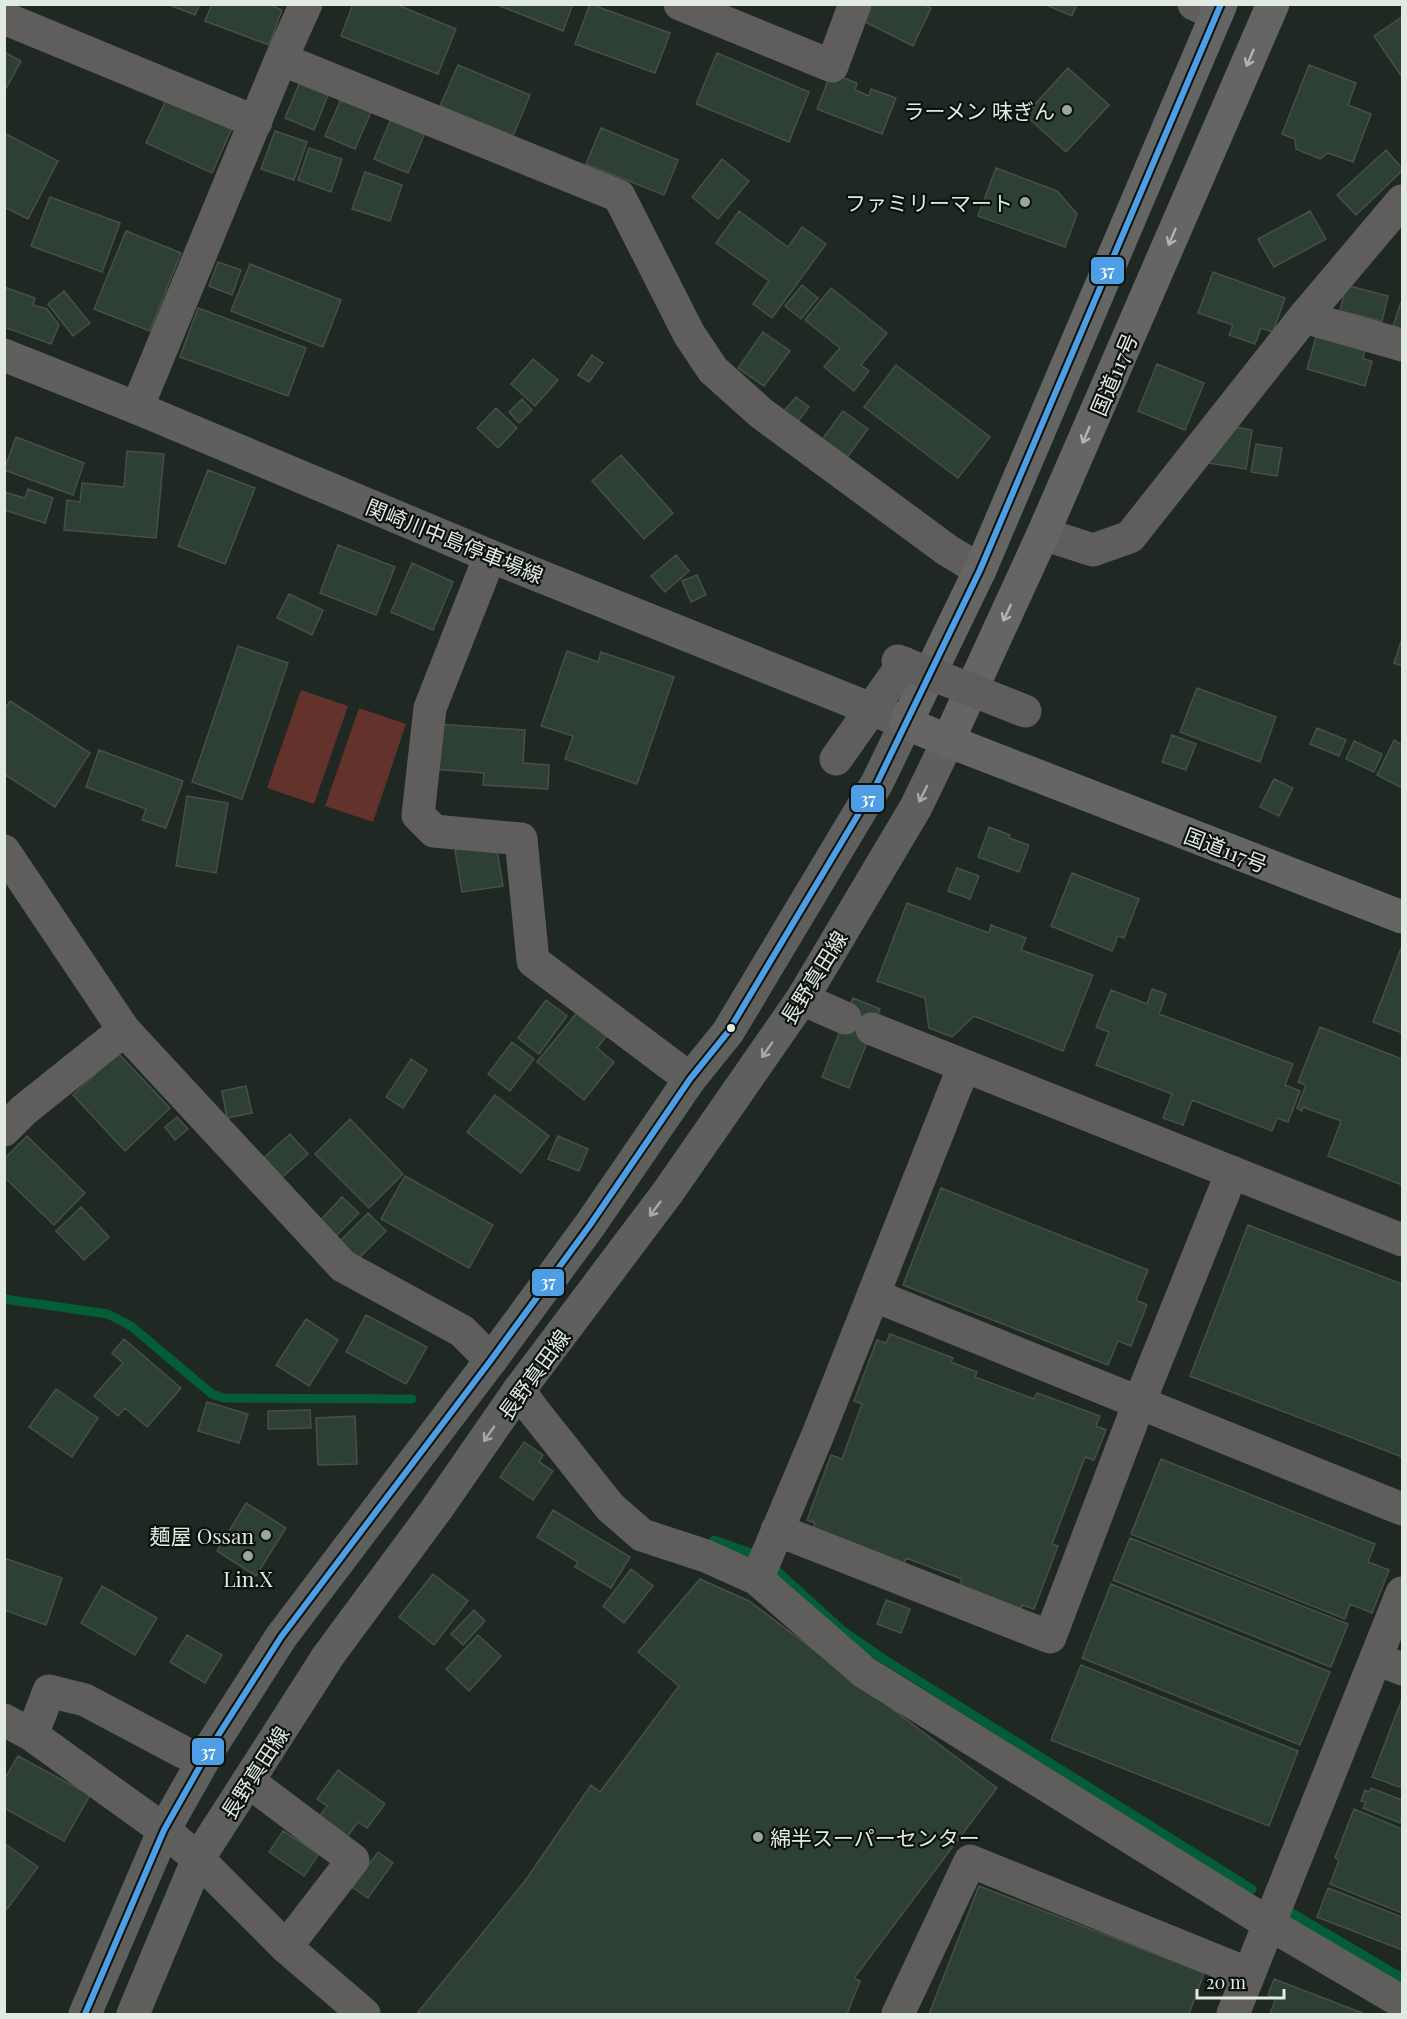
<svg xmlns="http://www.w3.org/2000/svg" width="1407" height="2019" viewBox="0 0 1407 2019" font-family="'Playfair Display','Noto Sans JP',serif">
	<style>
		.green { fill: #63322a }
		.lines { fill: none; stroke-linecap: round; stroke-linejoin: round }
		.stream { stroke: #035e37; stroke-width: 9 }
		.building { fill: #2e3f36; stroke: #484e4a; stroke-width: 1.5 }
		.minor { stroke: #605e5d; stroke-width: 33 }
		.major { stroke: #5f5f5d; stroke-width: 33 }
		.highway { stroke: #656563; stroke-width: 33 }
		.minor-bridge { stroke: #605e5d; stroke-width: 33 }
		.bus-1-casing { stroke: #0b120e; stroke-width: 10 }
		.bus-1 { stroke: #4d9ee5; stroke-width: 6 }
		.oneway { stroke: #afb5b0 }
		.oneway2 { stroke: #a6aba7 }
		.poi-dot { fill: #9ca69f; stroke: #0b120e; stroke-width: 2 }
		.bus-dot { fill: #e0eae3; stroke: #0b120e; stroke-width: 2 }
		.labels { text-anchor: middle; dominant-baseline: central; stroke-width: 4.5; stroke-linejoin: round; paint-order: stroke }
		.poi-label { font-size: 21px; fill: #e0eae3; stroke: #0b120e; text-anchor: end }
		.street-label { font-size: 21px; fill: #e0eae3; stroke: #0b120e }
		.line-badge { stroke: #0b120e; stroke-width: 2 }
		.badge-label { font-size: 16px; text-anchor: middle; font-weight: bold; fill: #fff }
	</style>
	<rect width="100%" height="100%" fill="#1f2822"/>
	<path class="green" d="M301,690l47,16 -34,98 -47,-16z
		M359,708l47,16 -33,98 -48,-16z"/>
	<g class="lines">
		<path class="stream" d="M4,1299l104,15 23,12 81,68 12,4 188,1
			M714,1540l37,13
			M776,1570l67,61 39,27 370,231
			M1290,1912l112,66"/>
	</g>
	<path class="building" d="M167,4h33l-5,11z
		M212,4h56l14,6 -13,35 -64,-24z
		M353,4h42l61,25 -18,45 -97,-38z
		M495,4h78l-10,27z
		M590,4l80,29 -15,40 -80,-29z
		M868,4h55l8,4 -18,38 -52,-26z
		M1044,4h33l-5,12z
		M1402,17v60l-28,-41z
		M4,52l17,9 -17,31z
		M717,53l92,39 -20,50 -93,-38z
		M458,65l72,30 -17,41 -73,-30z
		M1309,65l47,18 -8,22 23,9 -18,48 -25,-9 -8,6 -24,-10 -1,-10 -13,-5z
		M1068,68l41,37 -43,47 -41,-37z
		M831,73l26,10 -2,7 14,6 2,-7 25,9 -14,36 -65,-25z
		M299,84l29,11 -14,35 -29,-12z
		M167,98l65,30 -20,45 -66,-30z
		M341,99l30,13 -16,37 -30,-13z
		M391,119l34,14 -17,40 -34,-14z
		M601,128l77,32 -14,35 -78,-31z
		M275,131l32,11 -13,38 -33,-11z
		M4,133l54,28 -30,58 -24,-12z
		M309,148l33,11 -11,33 -33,-12z
		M1386,150l16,18v3l-46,44 -19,-20z
		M722,159l27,22 -31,38 -26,-22z
		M996,168l61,23 20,23 -12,33 -87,-31z
		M365,172l37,13 -12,36 -38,-12z
		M50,197l70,26 -18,49 -71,-26z
		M739,211l49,36 14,-20 24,17 -54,74 -19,-14 16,-23 -53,-38z
		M1310,211l16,28 -52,28 -16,-28z
		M126,231l55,22 -31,78 -56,-22z
		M218,262l23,8 -9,25 -23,-9z
		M250,264l91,36 -18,47 -92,-36z
		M1213,272l72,26 -12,34 -12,-4 -6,16 -26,-9 4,-10 -35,-12z
		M802,285l16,13 -17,21 -16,-13z
		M1346,285l42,11 -6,25 -42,-10z
		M4,287l31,11 -2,7 14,4 12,16 -8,19 -47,-17z
		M831,288l56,45 -26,32 8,6 -15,20 -30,-24 16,-19 -35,-28z
		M64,291l26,32 -17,13 -25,-32z
		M1401,302h1v28l-9,-4z
		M198,308l108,40 -18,48 -108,-39z
		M763,332l27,19 -26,35 -26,-18z
		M1317,334l48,14 -2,11 9,2 -7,25 -58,-17z
		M592,355l11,8 -14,19 -11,-7z
		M533,359l25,21 -23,26 -24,-22z
		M1157,364l47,19 -19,47 -47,-19z
		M896,365l94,72 -32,41 -94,-71z
		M796,397l13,10 -12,16 -14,-11z
		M522,399l10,11 -13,13 -10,-11z
		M496,408l21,20 -19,20 -21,-20z
		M843,411l25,18 -25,34 -25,-18z
		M1230,426l22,4 -6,39 -38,-6z
		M16,437l68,26 -11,32 -69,-25z
		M1256,444l26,4 -5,28 -26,-4z
		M127,451l37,3 -8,84 -92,-8 3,-30 13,2 2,-19 42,4z
		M621,455l52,58 -29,26 -52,-58z
		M208,470l47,18 -30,76 -47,-18z
		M28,489l25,9 -8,25 -41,-13v-18l21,6z
		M338,545l57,22 -19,48 -56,-22z
		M676,555l13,16 -24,21 -14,-16z
		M412,563l41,19 -20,48 -42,-18z
		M697,575l9,20 -15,7 -9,-21z
		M289,594l34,16 -11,25 -35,-17z
		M1402,639v27l-8,-3z
		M238,646l50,17 -46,136 -50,-17z
		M567,651l31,11 3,-10 73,25 -37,107 -72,-25 8,-23 -32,-10z
		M1197,688l79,29 -16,45 -80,-30z
		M10,701l80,52 -35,54 -51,-33v-64z
		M436,724l89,6 -2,33 26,2 -1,24 -65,-4 1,-12 -52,-4z
		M1317,728l29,12 -7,16 -29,-12z
		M1172,735l24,9 -10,26 -24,-8z
		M1394,740l8,5v43l-25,-13z
		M1354,741l28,13 -8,18 -28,-13z
		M99,750l84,31 -17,47 -24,-8 4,-11 -60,-22z
		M1274,779l19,9 -14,28 -19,-9z
		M187,796l41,7 -12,70 -40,-7z
		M989,827l21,8 -1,3 20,7 -10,27 -41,-15z
		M496,844l7,42 -41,6 -7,-42z
		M957,868l22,8 -9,23 -22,-8z
		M1072,873l67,26 -15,39 -6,-2 -6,15 -61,-25z
		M907,903l82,30 2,-8 35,13 -5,12 72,25 -30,76 -89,-35 -22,21 -23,-9 -4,-30 -48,-17z
		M1402,946v87l-29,-11z
		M1152,989l14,5 -7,20 134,50 -8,21 15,6 -12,31 -11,-4 -5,13 -80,-31 -9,25 -20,-7 9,-24 -76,-29 13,-33 -13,-5 15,-37 36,14z
		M853,998l27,11 -31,79 -27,-11z
		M546,1000l21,16 -28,38 -21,-16z
		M580,1009l29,24 -12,15 17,14 -30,38 -47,-38z
		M1320,1027l82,32v126l-74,-29 13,-35 -38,-14 -1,4 -5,-3 9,-23 -8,-3z
		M512,1042l22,17 -24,32 -22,-17z
		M118,1053l52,55 -45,43 -52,-56z
		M411,1059l16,11 -24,38 -17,-11z
		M246,1086l6,27 -25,5 -5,-27z
		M495,1095l54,41 -28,37 -54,-41z
		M177,1117l11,12 -13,11 -10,-13z
		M350,1119l53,55 -34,34 -54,-54z
		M290,1134l18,20 -31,28 -18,-20z
		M27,1136l58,57 -31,32 -50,-48v-18z
		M558,1136l30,13 -9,22 -31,-12z
		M405,1176l88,49 -24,43 -88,-49z
		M941,1188l207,82 -12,30 11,5 -16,41 -13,-5 -10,24 -205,-80z
		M342,1197l17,16 -27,27 -16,-15z
		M81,1207l28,30 -25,23 -28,-29z
		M368,1213l18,18 -32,32 -18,-18z
		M1248,1225l154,59v173l-212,-81z
		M366,1315l61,32 -21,37 -60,-32z
		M306,1319l32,21 -29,46 -33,-21z
		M890,1334l63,24 -2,4 26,10 -2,5 59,22 3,-6 63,23 -4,10 10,4 -12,30 -9,-3 -33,87 6,2 -24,63 -12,-4 -3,10 -62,-24 5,-12 -56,-21 -3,10 -92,-35 4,-10 -8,-3 24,-65 11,4 20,-55 -8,-3 23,-61 9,3z
		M124,1339l57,49 -34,39 -22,-19 -7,8 -24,-20 29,-33 -11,-10z
		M56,1389l42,29 -26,39 -43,-30z
		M207,1402l41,12 -9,29 -41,-12z
		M310,1410l1,18 -43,1v-18z
		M355,1416l2,48 -39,1 -2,-47z
		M524,1442l19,13 -4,7 14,9 -20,29 -33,-23z
		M1161,1459l214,85 -7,18 21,8 -17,43 -22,-9 -5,15 -214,-85z
		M246,1503l40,25 -30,48 -39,-25z
		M553,1510l77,47 -19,31 -36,-21 3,-5 -41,-25z
		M1130,1538l218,86 -17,43 -218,-87z
		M4,1558l58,20 -16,47 -42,-15z
		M631,1569l22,17 -29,37 -21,-17z
		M433,1574l35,27 -34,44 -35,-28z
		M700,1579l49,22 248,187 -143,190 6,3 -13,33h-425l-4,-2 107,-131 66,-96 9,7 79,-106 -41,-34z
		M1111,1584l219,88 -30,73 -218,-87z
		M102,1586l55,32 -22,37 -54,-32z
		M886,1600l24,9 -9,24 -24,-9z
		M474,1610l11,11 -22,24 -12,-11z
		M187,1635l35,20 -17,28 -35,-21z
		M478,1635l23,21 -32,35 -23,-22z
		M1081,1665l217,86 -29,75 -218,-86z
		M1402,1699v89l-30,-11z
		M18,1756l72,39 -26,46 -60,-33v-28z
		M338,1770l47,34 -18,24 -9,-6 -11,15 -28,-20 8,-11 -10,-7z
		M1371,1788l31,12v16l-2,7 -37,-15 3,-6 -5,-1 4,-11 4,2z
		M1354,1809l48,20v84l-72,-29 9,-24 -4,-2z
		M283,1831l36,23 -15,22 -35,-24z
		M4,1843l34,24 -31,42 -3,-2z
		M378,1852l15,11 -25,35 -16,-11z
		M979,1886l225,87 -15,41h-260z
		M1328,1888l74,29v33l-85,-33z
		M1274,1979l91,35h-95l6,-16 -8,-3z"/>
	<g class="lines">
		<path class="minor" d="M680,4l152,62 23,-62
			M1194,4l23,10
			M4,18l252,104
			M281,59l338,137 70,138 24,36 48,43 186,137 33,20
			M1304,317l98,28
			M137,408l144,-349 25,-55
			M1043,534l50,16 37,-13 174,-220 98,-116
			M490,556l-60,152 -12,107 16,16 87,8 12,122 157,118
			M4,851l120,179 219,236 119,65 29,29
			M802,999l43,19
			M872,1029l530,211
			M4,1130l20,-20 100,-80
			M873,1295l529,214
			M519,1390l14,20 77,97 32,28 64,21 51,23 107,93 412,256 126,74
			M777,1530l273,107 89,-234 93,-231
			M757,1579l60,-142 147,-371
			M1377,1659l25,10
			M4,1720l28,15 132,95 34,29 88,88 78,67
			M32,1735l17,-44 36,9 98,52
			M248,1781l105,79 -67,87
			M898,2014l72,-153 279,113
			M1233,2014l169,-421"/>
		<path class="major" d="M4,355l133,53 353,148 416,167 -29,60 -149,249 -38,47 -100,146 -99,135 -210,277 -69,108 -48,85 -79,184
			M133,2014l65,-155 29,-45 101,-158 108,-146 83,-120 149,-198 134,-193 114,-192 32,-66"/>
		<path class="highway" d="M1221,4l-241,566 -74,153 42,18 454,176
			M948,741l95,-207 230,-530"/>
		<path class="minor-bridge" d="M898,661l127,50
			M836,759l68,-96"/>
		<defs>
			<path id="bus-1" d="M85,2014l79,-184 48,-85 69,-108 210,-277 99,-135 100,-146 38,-47 149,-249 103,-213 241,-566"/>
		</defs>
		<use href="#bus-1" class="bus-1-casing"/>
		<use href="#bus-1" class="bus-1"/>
	</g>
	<defs><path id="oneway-shaft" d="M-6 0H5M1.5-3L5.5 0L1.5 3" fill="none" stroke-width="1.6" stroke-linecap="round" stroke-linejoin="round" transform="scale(1.5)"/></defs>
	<g class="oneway">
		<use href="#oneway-shaft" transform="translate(1250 58) rotate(113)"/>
		<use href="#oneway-shaft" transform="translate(1172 237) rotate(113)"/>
		<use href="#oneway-shaft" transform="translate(1086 435) rotate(113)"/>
		<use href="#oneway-shaft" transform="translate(1007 613) rotate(115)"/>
	</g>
	<g class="oneway2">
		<use href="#oneway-shaft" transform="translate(923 794) rotate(116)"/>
		<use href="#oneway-shaft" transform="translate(767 1050) rotate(125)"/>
		<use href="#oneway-shaft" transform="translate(655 1209) rotate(127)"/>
		<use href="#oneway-shaft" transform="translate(489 1434) rotate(125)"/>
	</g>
	<g class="poi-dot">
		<circle cx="1067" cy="110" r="6"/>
		<circle cx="1025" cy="202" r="6"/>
		<circle cx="266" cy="1535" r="6"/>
		<circle cx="248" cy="1556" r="6"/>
		<circle cx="758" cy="1837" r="6"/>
	</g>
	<circle class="bus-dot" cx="731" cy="1028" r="5"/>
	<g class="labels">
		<g class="poi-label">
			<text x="1055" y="110">ラーメン 味ぎん</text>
			<text x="1013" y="202">ファミリーマート</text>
			<text x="254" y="1535">麺屋 Ossan</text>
			<text x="248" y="1578" text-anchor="middle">Lin.X</text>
			<text x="770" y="1837" text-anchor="start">綿半スーパーセンター</text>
		</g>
		<g class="street-label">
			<text transform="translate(1113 374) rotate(-67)">国道117号</text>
			<text transform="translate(455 540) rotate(22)">関崎川中島停車場線</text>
			<text transform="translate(1226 849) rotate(21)">国道117号</text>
			<text transform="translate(813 977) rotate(-58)">長野真田線</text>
			<text transform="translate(533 1374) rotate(-54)">長野真田線</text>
			<text transform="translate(254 1772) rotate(-57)">長野真田線</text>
		</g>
	</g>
	<g class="line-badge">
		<rect x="1090" y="256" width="35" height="29" rx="6" fill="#4d9ee5"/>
		<rect x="850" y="784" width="35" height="29" rx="6" fill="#4d9ee5"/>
		<rect x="531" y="1268" width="34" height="29" rx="6" fill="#4d9ee5"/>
		<rect x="191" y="1737" width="34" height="29" rx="6" fill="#4d9ee5"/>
	</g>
	<g class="badge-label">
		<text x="1107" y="277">37</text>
		<text x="868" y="805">37</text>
		<text x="548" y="1288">37</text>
		<text x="208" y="1758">37</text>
	</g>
	<rect width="1407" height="2019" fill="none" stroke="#e0eae3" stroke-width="12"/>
	<path d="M1197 1989v9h87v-9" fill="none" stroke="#e0eae3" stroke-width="3"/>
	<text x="1206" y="1989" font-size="18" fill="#e0eae3" stroke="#0b120e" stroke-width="4.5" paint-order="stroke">20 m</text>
</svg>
